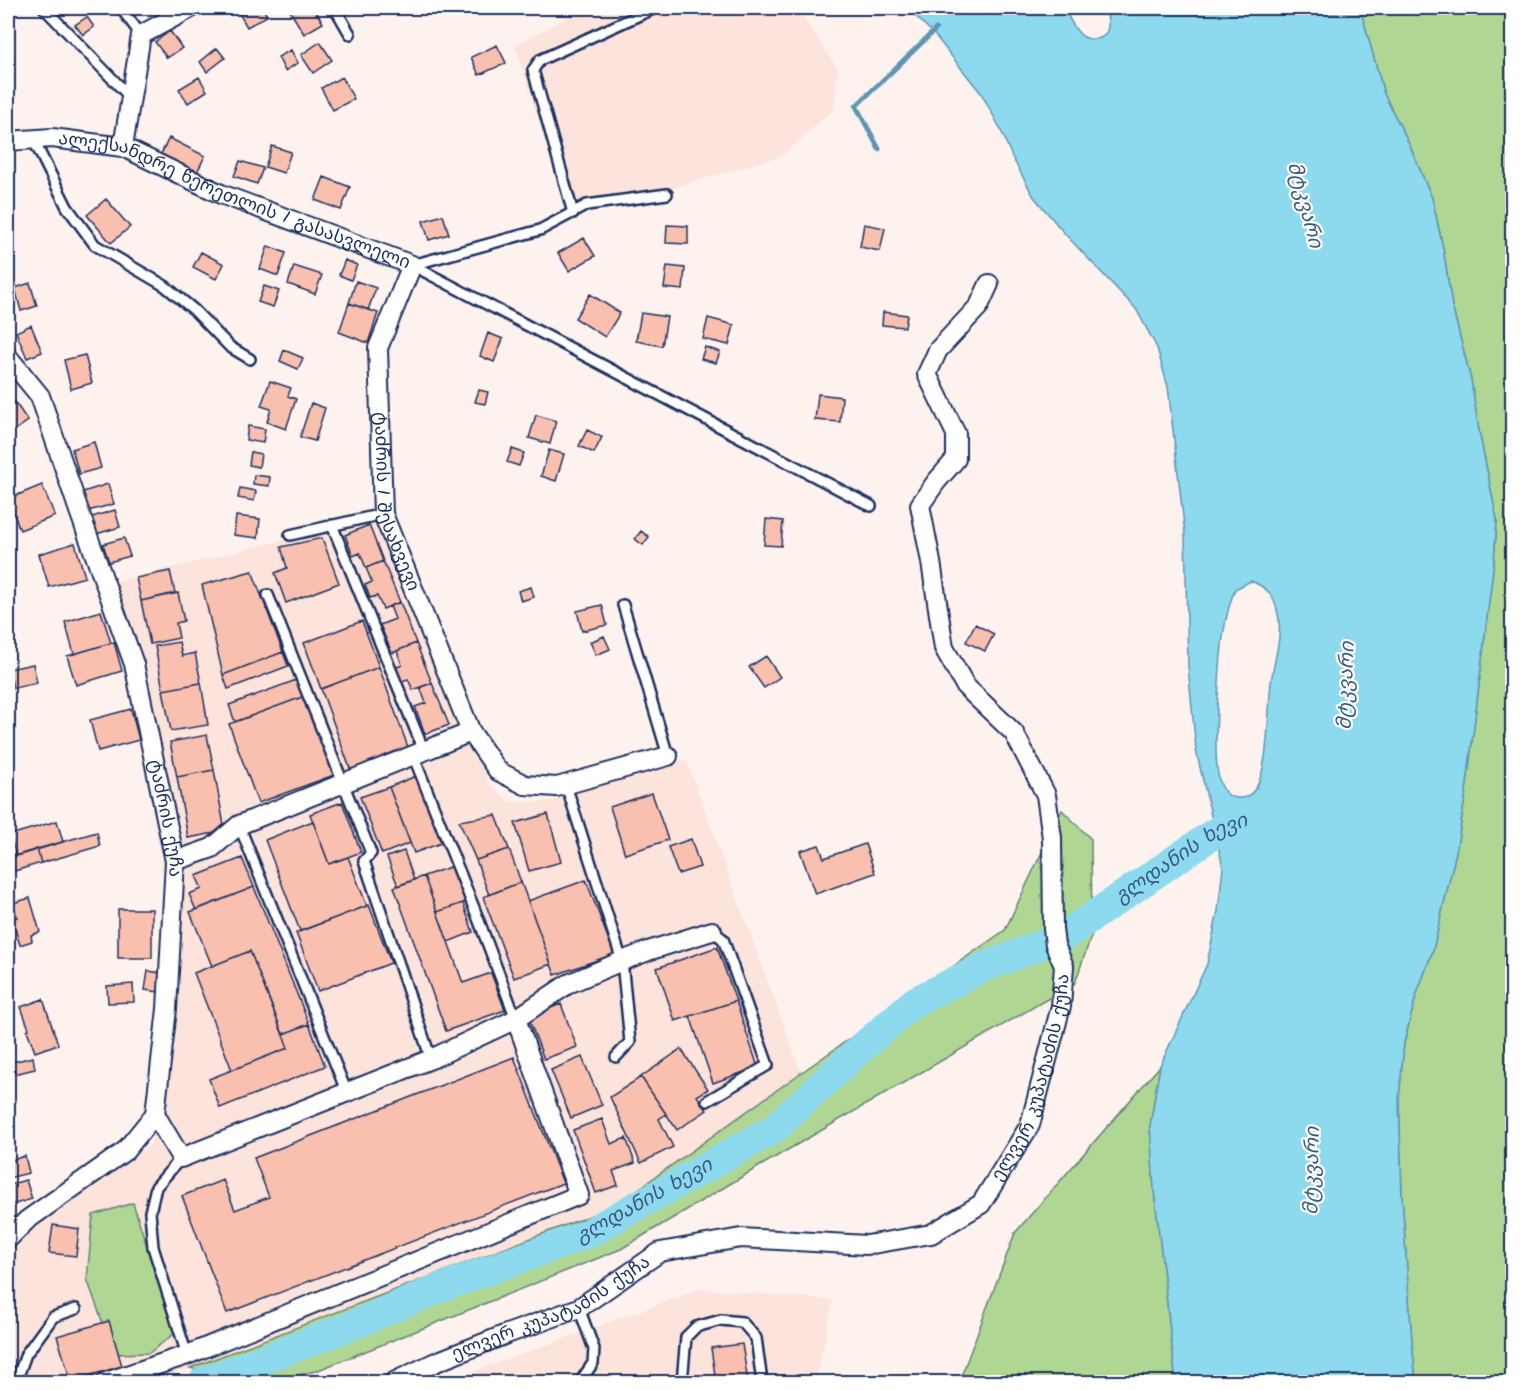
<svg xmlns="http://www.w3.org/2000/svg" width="1520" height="1390" viewBox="0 0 1520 1390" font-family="Kalam,'Noto Sans Georgian',sans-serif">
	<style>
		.built { fill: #fce3dc }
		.green { fill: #afd692; stroke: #658278; stroke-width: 1.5 }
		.water { fill: #8dd9ee; stroke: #5f95b4; stroke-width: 1.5; fill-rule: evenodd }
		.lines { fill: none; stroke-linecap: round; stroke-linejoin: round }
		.stream { stroke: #5f95b4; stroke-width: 5 }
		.river { stroke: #8dd9ee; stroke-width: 30 }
		.building { fill: #f9c0af; stroke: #1b2f5e; stroke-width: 1.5 }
		.service-casing { stroke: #1b2f5e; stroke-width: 14 }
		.minor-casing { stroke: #1b2f5e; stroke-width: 22 }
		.service { stroke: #fff; stroke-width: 9 }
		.minor { stroke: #fff; stroke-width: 18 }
		.labels { text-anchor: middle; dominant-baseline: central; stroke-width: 4.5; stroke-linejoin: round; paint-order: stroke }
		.street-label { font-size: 18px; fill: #1b2f5e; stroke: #fff }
		.water-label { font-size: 20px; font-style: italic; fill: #385a82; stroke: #fff }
	</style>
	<rect width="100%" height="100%" fill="#fef2ef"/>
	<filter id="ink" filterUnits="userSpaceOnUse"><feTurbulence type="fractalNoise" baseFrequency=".0167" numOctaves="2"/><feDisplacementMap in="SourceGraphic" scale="12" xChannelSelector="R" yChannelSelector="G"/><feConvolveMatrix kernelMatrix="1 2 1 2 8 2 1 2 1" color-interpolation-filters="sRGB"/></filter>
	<g filter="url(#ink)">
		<path class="built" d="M584,8h213l41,61 -4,40 -52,47 -124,36 -92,13 -51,-160z
			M378,517l111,267 21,18 42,-1 134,-42 115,313 -188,135 -423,161 -51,14h-131v-130l21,-21 122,-87 15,-55 15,-110 -67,-397z
			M700,1289l133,11 -17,82h-371z"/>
		<path class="green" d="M1360,8h152v1374h-96l-4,-40 -10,-145 -3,-99 5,-55 12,-47 17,-46 23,-98 10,-60 28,-232 3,-40 -18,-89 -8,-51 -19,-74 -9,-58 -11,-50 -23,-54 -25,-50z
			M1062,810l29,29 1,95 -17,49 -315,183 -139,83 -305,122 -49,11h-30l-47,-14 423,-161 189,-135 203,-142z
			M1160,1066l-10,60 4,63 22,193h-217l56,-149z
			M133,1203l42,130 -26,20 -35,1 -27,-75 6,-64z"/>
		<path class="water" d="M907,8h157c5,9 9,21 18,28 8,5 21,5 25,-5 3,-8 0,-17 -4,-23h257l24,86 25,50 23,54 11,50 9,58 19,74 8,51 18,89 -3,40 -28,232 -10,60 -23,98 -17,46 -12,47 -5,55 3,99 10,145 4,40h-240l-22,-193 -4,-63 10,-60 47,-102 11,-53 5,-44 -27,-117 -8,-84 -3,-132 -17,-147 -11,-39 -21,-39 -71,-75 -31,-37 -22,-40 -12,-29 -19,-35 -48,-60zM1251,581c17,7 23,14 27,33 5,21 -4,46 -7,68 -3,25 -2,89 -16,107 -4,6 -9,9 -15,9 -25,2 -24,-39 -24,-56 0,-19 1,-39 3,-59 2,-32 4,-64 16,-94z"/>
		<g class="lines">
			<path class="stream" d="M879,149l-23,-43 80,-77"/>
			<g class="river">
				<path id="s1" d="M1064,936l152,-104 38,-14"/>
				<path id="s2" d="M203,1382l143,-54 91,-39 148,-54 189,-106 83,-77 57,-50 68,-34 61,-24"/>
			</g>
		</g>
		<path class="building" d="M236,8h27l4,8 -20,11z
			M297,8h17l9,15 -19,11 -14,-23z
			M87,17l7,10 -11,8 -8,-10z
			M170,31l12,17 -15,10 -12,-16z
			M320,42l12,18 -19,13 -12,-18z
			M497,45l9,18 -27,12 -8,-18z
			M217,48l8,10 -18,14 -7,-10z
			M291,50l7,13 -13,8 -7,-14z
			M199,77l8,14 -19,12 -9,-14z
			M342,77l12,22 -21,11 -12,-22z
			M169,138l36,18 -8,16 -36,-18z
			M272,146l19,6 -7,21 -19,-6z
			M240,161l23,7 -6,16 -23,-8z
			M324,177l26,10 -9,23 -26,-10z
			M106,199l24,28 -19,16 -24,-28z
			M443,215l6,19 -20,6 -6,-19z
			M864,224l21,4 -5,23 -20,-4z
			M667,225l21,1v18l-22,-1z
			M584,238l11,18 -26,15 -11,-18z
			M268,246l18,7 -8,23 -18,-7z
			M201,252l23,12 -8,15 -23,-12z
			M345,260l12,5 -6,15 -12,-5z
			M294,266l28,9 -7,19 -27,-10z
			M667,266l18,2 -2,22 -19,-2z
			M356,281l20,7 -8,22 -19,-7z
			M30,283l7,23 -16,5 -6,-23z
			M264,286l15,5 -6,16 -15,-5z
			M590,294l30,19 -15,24 -30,-19z
			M349,303l29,10 -10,30 -29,-11z
			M883,312l24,3 -2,12 -23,-2z
			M641,313l26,4 -5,29 -26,-5z
			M708,318l26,7 -5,20 -26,-6z
			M31,325l11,27 -15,6 -11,-26z
			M488,333l15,6 -9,23 -14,-6z
			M705,347l15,5 -4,11 -15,-4z
			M284,350l19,8 -5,11 -18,-8z
			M85,355l7,28 -21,6 -7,-29z
			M270,381l21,7 -3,8 8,3 -10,30 -19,-7 4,-13 -10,-3z
			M479,390l9,2 -3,12 -10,-2z
			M818,394l24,3 -2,25 -25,-2z
			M14,401l14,20 -20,14v-30z
			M311,403l14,5 -10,33 -15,-4z
			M536,415l20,6 -6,23 -21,-6z
			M248,426l17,3 -2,14 -17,-3z
			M587,430l15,7 -8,16 -15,-7z
			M94,442l7,26 -22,6 -7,-25z
			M512,449l12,4 -5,13 -12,-4z
			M549,450l15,4 -8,27 -15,-5z
			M251,452l10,2 -2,13 -10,-2z
			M254,475l16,2 -1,9 -16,-2z
			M108,484l6,20 -26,7 -5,-19z
			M42,485l13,31 -35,14 -12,-31z
			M240,488l16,3 -2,10 -16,-3z
			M115,510l5,17 -24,7 -4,-17z
			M236,516l24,3 -2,19 -24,-3z
			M766,519l17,2 -2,25 -17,-1z
			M369,525l14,36 -17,7 -6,-15 -7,3 -8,-21z
			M641,531l8,6 -6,8 -8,-6z
			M124,538l6,18 -21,6 -6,-18z
			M322,538l17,45 -53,20 -11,-30 12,-5 -6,-21z
			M75,543l10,34 -36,10 -10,-33z
			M383,561l17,41 -17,7 -6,-13 -7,2 -5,-13 7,-3 -6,-14z
			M170,571l5,22 -34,8 -5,-23z
			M252,571l31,81 -60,23 -21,-90z
			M531,587l3,10 -13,4 -3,-10z
			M178,593l6,28 -8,2 3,15 -29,6 -9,-43z
			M400,602l16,41 -24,10 -12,-28 15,-6 -5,-13z
			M602,605l5,20 -25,6 -5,-20z
			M101,611l10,32 -37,11 -9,-32z
			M362,621l17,46 -58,22 -17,-46z
			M975,624l19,10 -9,17 -19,-9z
			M604,636l6,13 -14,6 -6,-13z
			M114,642l8,29 -46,14 -9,-29z
			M179,642l3,14 13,-3 6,30 -38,7 -8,-44z
			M416,643l16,40 -19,7 -5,-11 -8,3 -5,-14 7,-3 -5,-14z
			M283,652l5,14 -60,23 -5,-14z
			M766,656l14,21 -16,11 -15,-21z
			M33,664l4,19 -24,5 -4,-19z
			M379,667l30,83 -58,21 -30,-82z
			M299,679l6,17 -70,26 -6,-17z
			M201,683l7,42 -37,6 -8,-41z
			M432,683l17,42 -24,9 -10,-27 11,-4 -6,-16z
			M305,696l29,79 -76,28 -29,-79z
			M131,709l8,31 -41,11 -8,-31z
			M207,735l7,35 -37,7 -7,-35z
			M214,770l11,61 -37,7 -11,-61z
			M416,776l25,67 -27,10 -25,-66z
			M389,787l21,56 -28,11 -22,-57z
			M652,793l16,47 -43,14 -15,-47z
			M342,802l19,50 -32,12 -19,-50z
			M548,814l13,48 -32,9 -14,-48z
			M496,815l13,34 -33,11 -17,-39z
			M57,821l6,21 -47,14 -6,-21z
			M313,821l16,43 19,-7 19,49 -67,25 -35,-91z
			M97,832l3,14 -59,17 -4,-14z
			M691,839l9,28 -22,7 -10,-27z
			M865,844l10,29 -60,21 -15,-43 19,-6 5,13z
			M37,849l4,14 -33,10v-15z
			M509,849l12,33 -32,13 -13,-35z
			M404,851l10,29 -16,6 -11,-29z
			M242,858l12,29 -58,23 -7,-16 13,-5 -6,-13z
			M450,867l5,13 3,-1 8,23 -29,10 -13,-36z
			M424,876l39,107 28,-10 14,37 -59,21 -52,-144z
			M586,880l28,74 -59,21 -27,-74z
			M521,882l30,82 -37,14 -31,-81z
			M254,887l55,137 -26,10 -33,-83 -38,15 -22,-54z
			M30,898l10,34 -9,3 1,6 -12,4 -8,-26 5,-2 -4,-14z
			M463,903l10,29 -25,10 -11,-30z
			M369,905l22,58 -73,28 -22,-58z
			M118,909h34v49h-34z
			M717,947l19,54 -61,20 -18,-53z
			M250,951l38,97 -56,22 -38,-97z
			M148,971l14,2 -3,19 -14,-2z
			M133,984l1,18 -26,1 -1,-17z
			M43,999l15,45 -23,8 -8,-22 2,-1 -8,-22z
			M736,1001l22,66 -45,16 -23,-67z
			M561,1004l16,43 -33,12 -16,-42z
			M309,1024l16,42 -105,42 -11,-29 79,-31 -5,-14z
			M681,1049l27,40 -11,7 10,14 -30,20 -36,-53z
			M33,1057l2,12 -25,6 -2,-12z
			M514,1057l49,126 -336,130 -45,-117 41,-16 12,30 34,-13 -15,-39z
			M582,1057l20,48 -31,13 -20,-48z
			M641,1077l25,37 -7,5 14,28 -32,16 -31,-66z
			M602,1119l9,25 15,-6 9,25 -22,8 5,14 -22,8 -23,-63z
			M25,1156l4,17 -21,5v-17z
			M26,1180l6,19 -24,7v-21z
			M53,1225l26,4 -3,27 -27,-3z
			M109,1321l13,45 -51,15 -14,-45z
			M742,1344l6,38h-32l-5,-34z"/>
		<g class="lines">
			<defs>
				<path id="service" d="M44,8l86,89
					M121,8l20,27
					M335,8l15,26
					M33,139l34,68 28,38 70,41 29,24 36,37 20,12
					M573,213l-40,-143 7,-10 115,-52
					M412,265l459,241
					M412,265l128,-35 47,-25 80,-11
					M332,525l92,226
					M290,535l93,-21
					M268,595l103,258 -7,8 67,198
					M623,605l45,151
					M413,755l63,158 40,106
					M566,785l56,176 8,81 -14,15
					M239,825l108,268
					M707,1101l61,-36 -45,-126 -11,-8
					M181,1158l-25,29 -6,25 3,35 34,108
					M579,1308l15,41 -1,14 -13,19
					M16,1382l10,-28 27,-37 23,-8
					M682,1382l4,-45 10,-10 25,-7 21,2 14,16 6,44"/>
				<g id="minor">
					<path id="s3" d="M8,141l44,-3 71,9 98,47 191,71 -34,83 5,166 88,218 27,39 27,14 32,2 111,-31"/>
					<path d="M123,147l18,-112 50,-27"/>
					<path id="s4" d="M8,357l32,39 39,115 55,153 41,197 -8,148 -12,105 -30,37 -98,69 -19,19"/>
					<path d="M175,861l37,-13 27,-23 232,-93"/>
					<path d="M155,1114l26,44 250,-99 85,-40 52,-35 54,-23 26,-10 64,-20"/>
					<path d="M106,1382l81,-27 392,-160 -63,-176"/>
					<path id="s5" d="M394,1382l42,-20 68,-27 75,-27 81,-56 81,-14 126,7 64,-11 50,-30 49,-79 31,-119 3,-40 -9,-21 -2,-16 -1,-91 -6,-43 -32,-62 -48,-46 -22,-39 -13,-86 -11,-57 16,-23 20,-23v-25l-29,-60 11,-24 41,-44 10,-22"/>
				</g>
			</defs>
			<use href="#service" class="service-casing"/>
			<use href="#minor" class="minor-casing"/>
			<use href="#service" class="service"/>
			<use href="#minor" class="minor"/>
		</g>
	</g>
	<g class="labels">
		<g class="street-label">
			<text stroke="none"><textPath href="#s3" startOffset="238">ალექსანდრე წერეთლის I გასასვლელი</textPath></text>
			<text stroke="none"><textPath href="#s3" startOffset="674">ტაძრის I შესახვევი</textPath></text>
			<text stroke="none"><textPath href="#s4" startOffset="492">ტაძრის ქუჩა</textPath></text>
			<text stroke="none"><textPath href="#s5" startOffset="768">ელვერ კუპატაძის ქუჩა</textPath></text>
			<text stroke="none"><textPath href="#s5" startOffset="174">ელვერ კუპატაძის ქუჩა</textPath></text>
		</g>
		<g class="water-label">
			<text transform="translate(1304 205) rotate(75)">მტკვარი</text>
			<text transform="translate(1347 686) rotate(-88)">მტკვარი</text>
			<text stroke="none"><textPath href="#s1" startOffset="141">გლდანის ხევი</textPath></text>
			<text transform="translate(1313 1171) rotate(-89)">მტკვარი</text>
			<text stroke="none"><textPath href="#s2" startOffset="478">გლდანის ხევი</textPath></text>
		</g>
	</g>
	<rect width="1520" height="1390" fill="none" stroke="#fff" stroke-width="30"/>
	<rect x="15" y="15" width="1490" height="1360" fill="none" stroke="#1b2f5e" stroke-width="2" filter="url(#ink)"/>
</svg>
